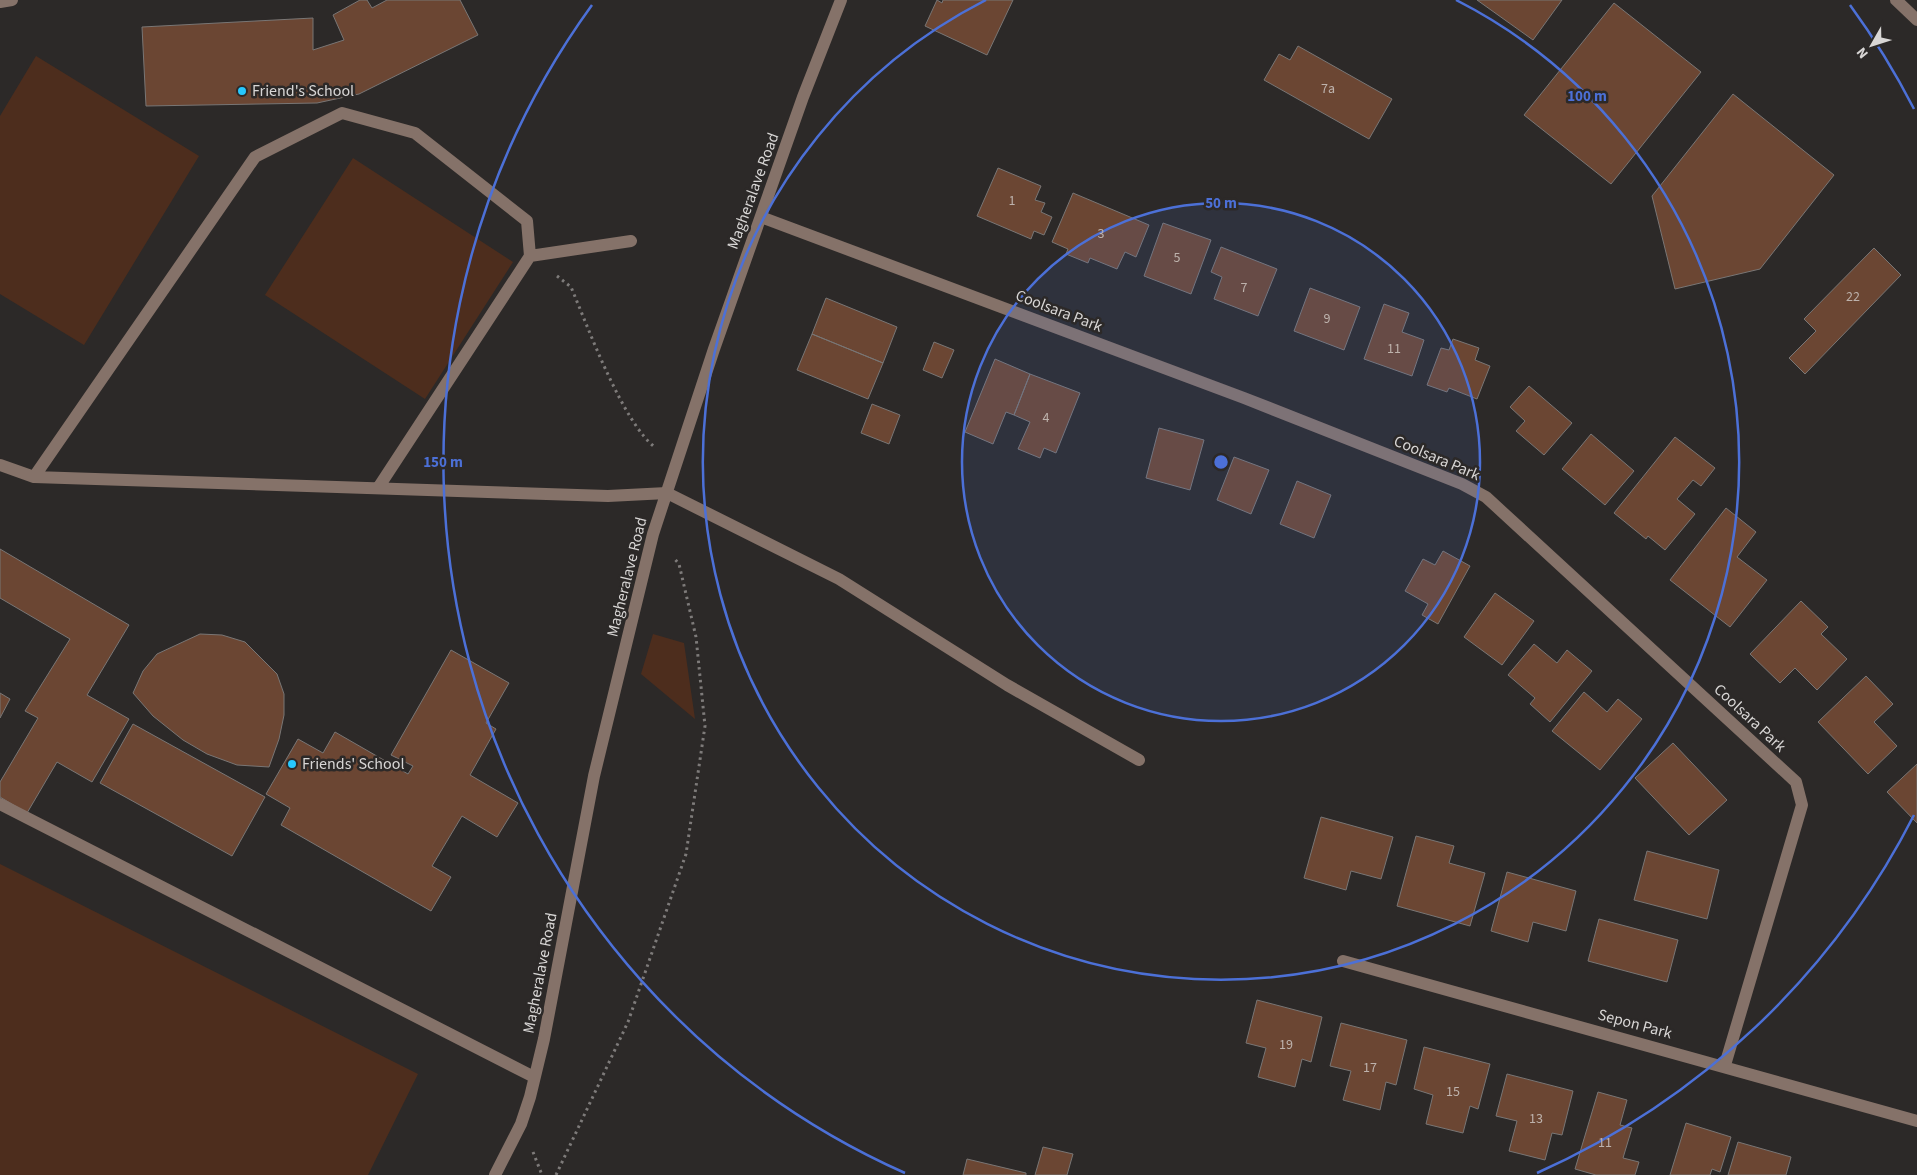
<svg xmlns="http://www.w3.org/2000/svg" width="1917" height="1175" viewBox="0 0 1917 1175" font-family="'Source Sans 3',sans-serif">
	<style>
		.green { fill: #4d2d1d }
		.building { fill: #6b4633; stroke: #797675 }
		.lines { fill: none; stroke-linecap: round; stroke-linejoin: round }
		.path { stroke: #7e7b7a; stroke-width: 3; stroke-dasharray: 2.5 4; stroke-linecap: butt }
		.minor { stroke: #857269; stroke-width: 12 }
		.ring { fill: none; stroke: #4c70d7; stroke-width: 2.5 }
		.poi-dot { fill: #27c8fe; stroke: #2c2928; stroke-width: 2 }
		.labels { text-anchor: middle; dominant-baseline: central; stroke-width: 5; stroke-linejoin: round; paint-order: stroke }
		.number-label { font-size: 14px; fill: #bdb2ac }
		.poi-label { font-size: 16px; fill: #d8d6d5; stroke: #2c2928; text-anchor: start }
		.street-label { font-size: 16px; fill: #d8d6d5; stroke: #2c2928 }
		.centre { fill: #4c70d7; stroke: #2c2928; stroke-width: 2.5 }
		.ring-label { font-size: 15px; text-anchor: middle; font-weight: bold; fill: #4c70d7; stroke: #2c2928; stroke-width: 5; stroke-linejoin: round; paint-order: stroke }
	</style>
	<rect width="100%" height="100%" fill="#2c2928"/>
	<path class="green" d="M36,56l163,100 -115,189 -84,-51v-178z
		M353,158l160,104 -88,137 -160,-104z
		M653,634l31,9 11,76 -54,-45z
		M0,864l418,210 -50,101h-368z"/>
	<path class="building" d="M360,0h7l5,8 15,-8h73l18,35 -119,59 -42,9 -171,3 -4,-79 171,-9v32l31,-10 -11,-25z
		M937,0l5,3 1,-3h70l-26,55 -62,-29z
		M1477,0h85l-29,40z
		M1614,3l87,69 -90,112 -87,-69z
		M1298,46l94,53 -23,40 -105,-59 15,-26 11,6z
		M1733,94l101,81 -74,94 -85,20 -23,-93z
		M998,168l43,18 -6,14 10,3 -4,9 11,5 -8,18 -10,-4 -3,8 -54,-23z
		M1073,193l76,32 -13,32 -11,-5 -8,17 -27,-11 -2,5 -22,-9 2,-5 -16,-7z
		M1163,223l48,17 -20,54 -47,-18z
		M1221,247l56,22 -19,47 -44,-17 8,-22 -11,-5z
		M1874,248l27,27 -96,99 -16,-16 27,-27 -12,-12z
		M1310,288l50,19 -16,43 -50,-19z
		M826,298l71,29 -14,36 -71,-29z
		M1384,304l25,9 -7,19 22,8 -12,36 -48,-17z
		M812,334l71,29 -15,36 -71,-29z
		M1453,339l26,9 -4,12 15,6 -13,33 -28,-11 -2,4 -20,-7 14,-37 8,2z
		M934,342l20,8 -12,28 -19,-8z
		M995,359l35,15 -16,41 -8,-3 -13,32 -28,-12z
		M1030,374l50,19 -24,60 -12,-5 -4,10 -22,-9 12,-27 -16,-7z
		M1529,386l43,37 -28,32 -28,-24 9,-10 -15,-14z
		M872,404l28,11 -11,29 -28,-11z
		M1159,428l45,12 -14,50 -44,-12z
		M1591,434l43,37 -29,34 -43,-36z
		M1675,437l40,31 -14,18 -8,-6 -16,19 18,15 -30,36 -17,-14 -2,3 -32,-26z
		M1234,457l35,13 -18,44 -34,-14z
		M1297,481l34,14 -17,43 -34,-14z
		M1726,508l30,24 -19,25 30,23 -37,47 -60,-47z
		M0,549l129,76 -42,70 42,24 -37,63 -35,-20 -30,51 -27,-16v-15l38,-64 -13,-7 45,-72 -70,-41z
		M1443,551l27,15 -32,58 -16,-9 6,-11 -23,-13 18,-32 12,6z
		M1495,593l39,28 -32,44 -38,-28z
		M1801,601l27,26 -7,7 26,25 -30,31 -22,-22 -15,15 -30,-29z
		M200,634l22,1 23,7 32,32 7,20v21l-5,24 -10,28 -32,-2 -30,-11 -24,-14 -30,-24 -20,-23 10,-22 14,-17z
		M1534,644l23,19 10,-13 25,21 -42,51 -20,-18 5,-6 -27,-23z
		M451,650l58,33 -23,40 10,6 -26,46 48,28 -21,34 -35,-21 -30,50 19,11 -20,34 -150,-86 9,-17 -24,-14 32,-55 25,14 12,-21 73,42 5,-8 -22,-11z
		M1866,676l27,28 -19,18 23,24 -29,28 -50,-52z
		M1584,692l23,20 11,-13 24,20 -42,51 -48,-39z
		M0,693l10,6 -10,19z
		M133,724l132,73 -33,59 -132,-73z
		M1673,743l54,57 -38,35 -54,-57z
		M1917,764v59l-30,-31z
		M1321,817l72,20 -12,42 -30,-8 -5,19 -42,-12z
		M1416,836l38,10 -5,17 36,10 -15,53 -73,-20z
		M1647,851l72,19 -12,49 -73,-19z
		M1507,872l69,19 -10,40 -33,-9 -5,20 -37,-11z
		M1599,919l79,21 -11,42 -79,-21z
		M1257,1000l65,17 -11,45 -9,-3 -7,28 -37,-10 8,-29 -20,-5z
		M1341,1023l66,17 -11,45 -10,-3 -6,28 -37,-10 8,-29 -21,-5z
		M1424,1047l66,17 -12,45 -8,-3 -7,27 -37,-9 7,-29 -19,-6z
		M1507,1074l66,17 -11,44 -10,-2 -7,27 -36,-9 8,-30 -21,-5z
		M1598,1092l29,8 -7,25 12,3 -9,30 16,4 -4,13h-39l-21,-6z
		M1686,1123l45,14 -11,35 -8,-3 -2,6h-40z
		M1738,1142l53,15 -5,18h-58z
		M1043,1147l30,7 -6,21h-32z
		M967,1159l59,14v2h-63z"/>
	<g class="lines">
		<path class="path" d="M557,276l14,11c17,40 52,137 85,161
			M533,1152l9,23
			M556,1175l72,-153 58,-168 19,-128 -9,-89 -17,-73 -6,-7"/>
		<path class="minor" d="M1896,0l21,20
			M0,2l12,-2
			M761,217l483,181 218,86 24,13 310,285 6,23 -77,260
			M0,465l34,12 574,19 59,-3 172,86 168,106 132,75
			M34,477l221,-320 87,-44 73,20 112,88 3,35
			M378,488l152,-232 101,-15
			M0,804l534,273
			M1343,961l574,160
			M495,1175l26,-51 9,-27 14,-58 50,-263 59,-242 61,-185 89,-252 38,-97"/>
	</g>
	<circle cx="1221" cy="462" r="259" fill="#4c70d7" fill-opacity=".12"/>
	<g class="ring">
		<circle cx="1221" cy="462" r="259"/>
		<path d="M1456 0A518 518 0 1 1 986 0"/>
		<path d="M1914 815A778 778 0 0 1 1537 1173M905 1173A778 778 0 0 1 592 5M1850 5A778 778 0 0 1 1914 109"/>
	</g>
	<g class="poi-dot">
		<circle cx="242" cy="91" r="5"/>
		<circle cx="292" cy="764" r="5"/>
	</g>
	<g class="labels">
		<g class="number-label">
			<text x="1328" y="89">7a</text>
			<text x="1012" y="201">1</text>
			<text x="1101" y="234">3</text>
			<text x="1177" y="258">5</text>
			<text x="1244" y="288">7</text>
			<text x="1853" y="297">22</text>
			<text x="1327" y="319">9</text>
			<text x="1394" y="349">11</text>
			<text x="1046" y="418">4</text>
			<text x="1286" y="1045">19</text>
			<text x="1370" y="1068">17</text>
			<text x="1453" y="1092">15</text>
			<text x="1536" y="1119">13</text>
			<text x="1605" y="1143">11</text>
		</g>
		<g class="poi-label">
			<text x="252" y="91">Friend's School</text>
			<text x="302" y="764">Friends' School</text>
		</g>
		<g class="street-label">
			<text transform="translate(753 191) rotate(-70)">Magheralave Road</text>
			<text transform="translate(1059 311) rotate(21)">Coolsara Park</text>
			<text transform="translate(1437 458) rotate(23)">Coolsara Park</text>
			<text transform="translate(627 577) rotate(-76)">Magheralave Road</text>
			<text transform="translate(1750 718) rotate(43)">Coolsara Park</text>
			<text transform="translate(540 973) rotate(-79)">Magheralave Road</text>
			<text transform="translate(1635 1024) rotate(15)">Sepon Park</text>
		</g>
	</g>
	<circle cx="1221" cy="462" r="8" class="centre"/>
	<g class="ring-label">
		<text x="1587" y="101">100 m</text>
		<text x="1221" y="208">50 m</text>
		<text x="443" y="467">150 m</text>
	</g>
	<g transform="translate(1872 45) rotate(231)" stroke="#2c2928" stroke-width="4" paint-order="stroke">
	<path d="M0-4L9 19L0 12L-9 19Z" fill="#d8d6d5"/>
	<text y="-8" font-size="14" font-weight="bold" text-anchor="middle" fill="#d8d6d5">N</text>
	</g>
</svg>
